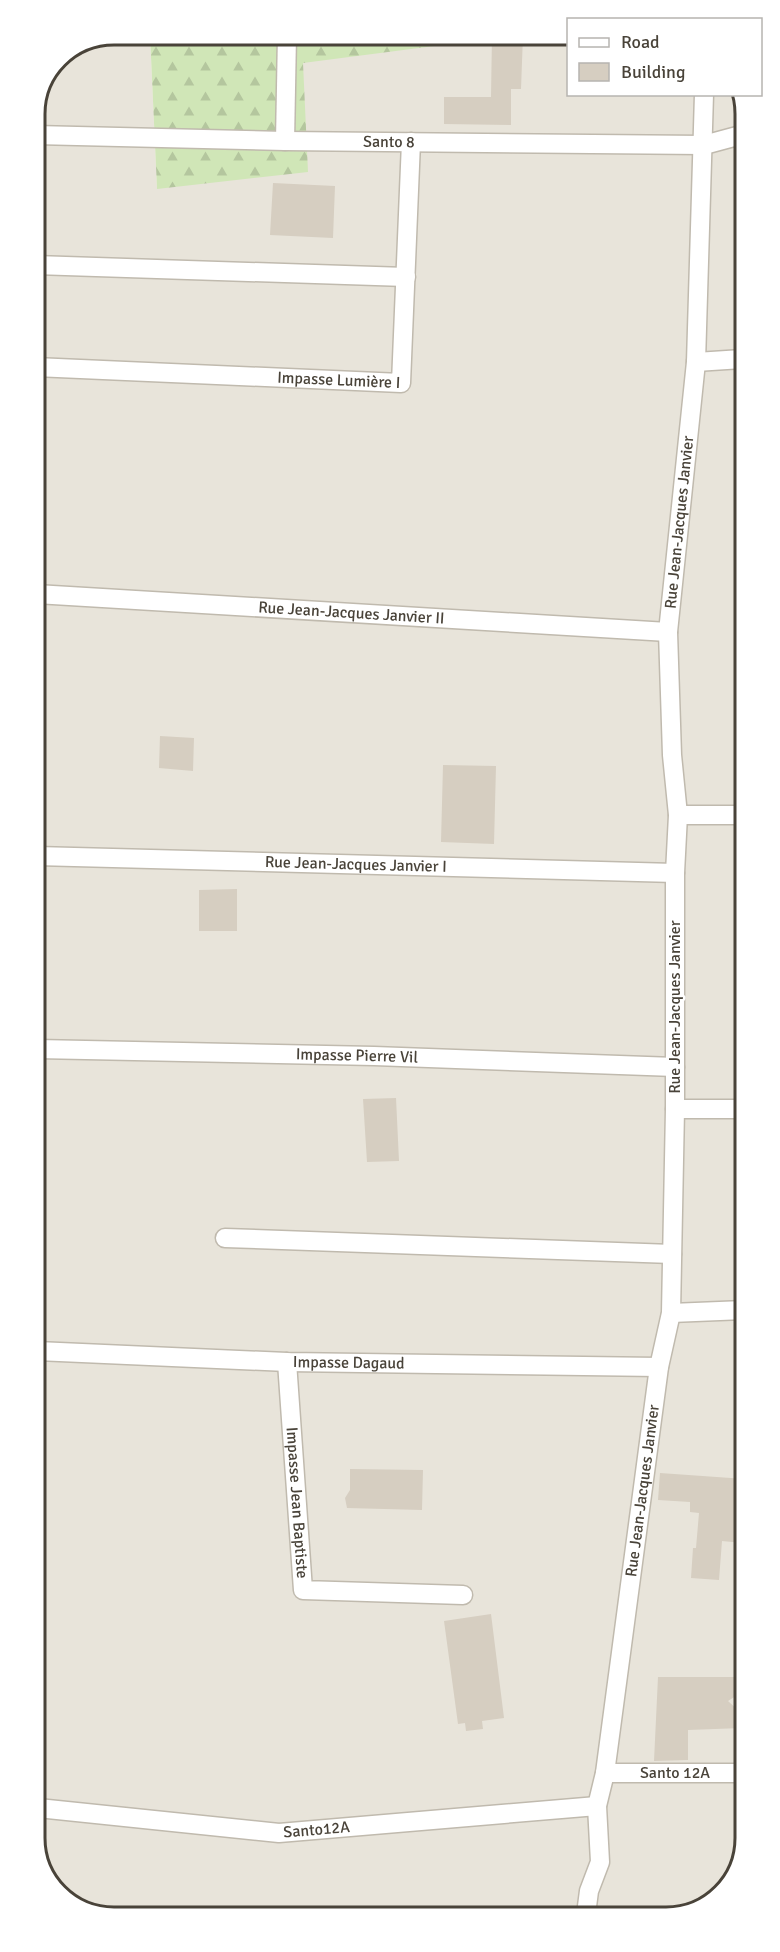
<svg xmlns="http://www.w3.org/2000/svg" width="780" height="1952" viewBox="0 0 780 1952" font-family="Signika,sans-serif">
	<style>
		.residential { fill: #e8e4da }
		.forest { fill: url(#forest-firs) }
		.building { fill: #d6cec1 }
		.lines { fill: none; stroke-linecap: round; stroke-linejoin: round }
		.street-casing { stroke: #c0baae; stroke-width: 21 }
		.street { stroke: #fff; stroke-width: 18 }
		.labels { text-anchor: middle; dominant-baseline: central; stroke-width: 5; stroke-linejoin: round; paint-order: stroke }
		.street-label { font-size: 16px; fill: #494339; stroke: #fff }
		.rim { fill: none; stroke: #494339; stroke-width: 3 }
	</style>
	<defs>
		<pattern id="forest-firs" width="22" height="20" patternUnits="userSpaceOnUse" patternTransform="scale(1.5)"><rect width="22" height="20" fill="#d0e6b7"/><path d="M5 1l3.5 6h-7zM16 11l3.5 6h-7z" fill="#b4c69e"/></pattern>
	</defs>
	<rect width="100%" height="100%" fill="#f5f2eb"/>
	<path class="residential" d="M114,35h36l7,154 146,-127 169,-21 1,-6h95v59l173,1 4,1743 -16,48 -38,27 -583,4 -43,-16 -26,-38 -4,-1754 23,-51z"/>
	<path class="forest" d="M150,35h323v6l-170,22 5,109 -151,17z"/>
	<path class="building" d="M492,35h31l-2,54h-10v36l-67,-1v-27h47z
		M273,183l62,3 -2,52 -63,-3z
		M160,736l34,2 -1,33 -34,-3z
		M443,765l53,1 -2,78 -53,-2z
		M237,889v42h-38v-41z
		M396,1098l3,63 -32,1 -4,-63z
		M350,1469l73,1 -1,40 -75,-2 -2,-10 5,-8z
		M660,1473l85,6 -2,64 -21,-2 -3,39 -28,-2 2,-30h3l3,-35 -9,-1v-10l-32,-2z
		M491,1614l13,104 -22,3 1,8 -17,2 -1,-8 -7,1 -14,-103z
		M658,1677h77l5,4 5,9 -17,11 14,13 2,6 -2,8 -54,2v30l-34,1z"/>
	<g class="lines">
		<defs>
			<g id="street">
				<path id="s1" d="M35,135l250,6 419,4 37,-10"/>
				<path d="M285,141l2,-106"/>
				<path d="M35,265l371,12"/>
				<path d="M696,362l46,-3"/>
				<path id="s2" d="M35,367l366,16 10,-241"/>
				<path id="s3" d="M36,594l632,38"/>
				<path d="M678,815h65"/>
				<path id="s4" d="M36,856l639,17"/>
				<path id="s5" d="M37,1049l337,7 301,11"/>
				<path d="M675,1109h69"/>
				<path d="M225,1238l447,16"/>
				<path d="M671,1313l73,-3"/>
				<path id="s6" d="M37,1351l250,11 372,5"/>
				<path id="s7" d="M287,1362l16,228 160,5"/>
				<path id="s8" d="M605,1773h140"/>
				<path id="s9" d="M38,1808l241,25 318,-27"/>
				<path id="s10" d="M586,1914l3,-23 11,-29 -3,-56 8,-33 54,-406 12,-54 4,-204v-236l3,-58 -6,-60 -4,-123 28,-270 8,-268"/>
			</g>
		</defs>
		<use href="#street" class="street-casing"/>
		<use href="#street" class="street"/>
	</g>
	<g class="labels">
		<g class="street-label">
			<text stroke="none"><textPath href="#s1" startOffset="354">Santo 8</textPath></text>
			<text stroke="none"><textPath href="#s2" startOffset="304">Impasse Lumière I</textPath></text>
			<text stroke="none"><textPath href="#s10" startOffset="1401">Rue Jean-Jacques Janvier</textPath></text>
			<text stroke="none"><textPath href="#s3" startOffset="316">Rue Jean-Jacques Janvier II</textPath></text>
			<text stroke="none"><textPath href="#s4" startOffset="320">Rue Jean-Jacques Janvier I</textPath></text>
			<text transform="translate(675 1007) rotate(-90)">Rue Jean-Jacques Janvier</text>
			<text stroke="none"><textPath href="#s5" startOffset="320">Impasse Pierre Vil</textPath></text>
			<text stroke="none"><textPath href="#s6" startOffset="312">Impasse Dagaud</textPath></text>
			<text stroke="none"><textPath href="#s10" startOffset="429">Rue Jean-Jacques Janvier</textPath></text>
			<text stroke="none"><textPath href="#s7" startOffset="141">Impasse Jean Baptiste</textPath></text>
			<text stroke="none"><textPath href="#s8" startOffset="70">Santo 12A</textPath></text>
			<text stroke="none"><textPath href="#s9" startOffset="280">Santo12A</textPath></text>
		</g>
	</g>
	<path d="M0 0H780V1952H0ZM114 45H666A69 69 0 0 1 735 114V1838A69 69 0 0 1 666 1907H114A69 69 0 0 1 45 1838V114A69 69 0 0 1 114 45Z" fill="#fff" fill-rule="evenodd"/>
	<path class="rim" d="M114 45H666A69 69 0 0 1 735 114V1838A69 69 0 0 1 666 1907H114A69 69 0 0 1 45 1838V114A69 69 0 0 1 114 45Z"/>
	<rect x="567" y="18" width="195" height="78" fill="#ffffff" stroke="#b6b4b0" stroke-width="1.5"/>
	<rect x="579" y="38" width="30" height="9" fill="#ffffff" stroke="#b6b4b0" stroke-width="1.5"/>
	<text x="621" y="48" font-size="18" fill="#494339">Road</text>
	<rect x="579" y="63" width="30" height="18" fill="#d6cec1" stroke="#b6b4b0" stroke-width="1.5"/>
	<text x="621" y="78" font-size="18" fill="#494339">Building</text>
</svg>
